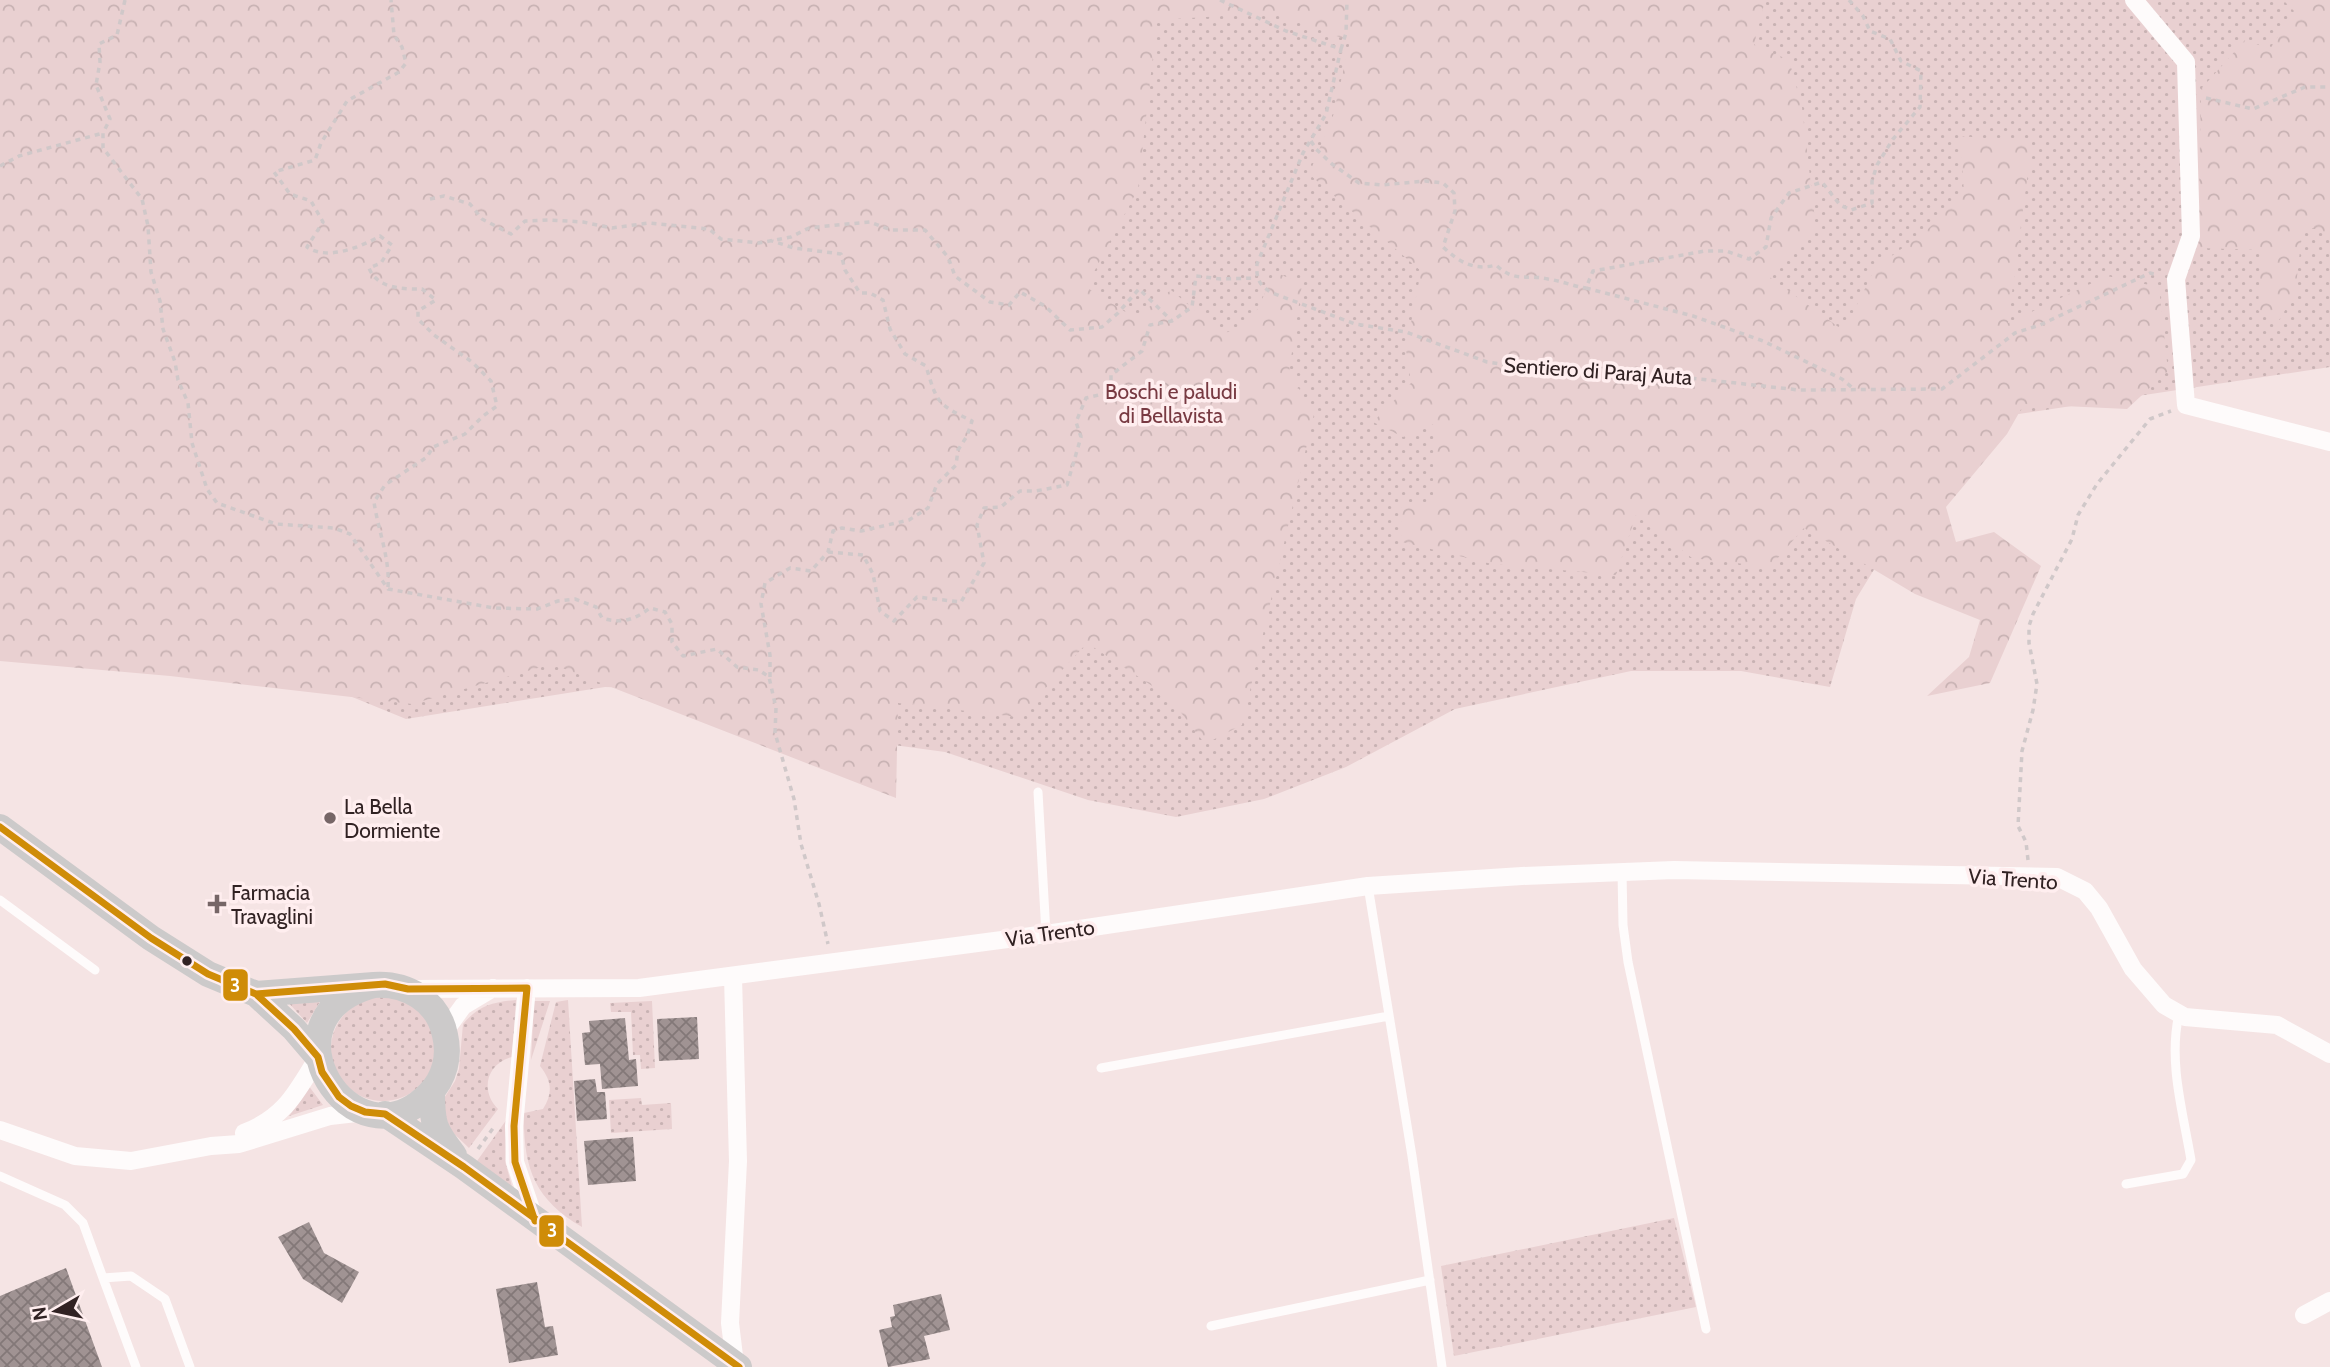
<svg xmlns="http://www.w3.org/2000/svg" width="2330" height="1367" viewBox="0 0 2330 1367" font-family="Cabin,sans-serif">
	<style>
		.grass { fill: url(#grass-dots) }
		.forest { fill: url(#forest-crowns) }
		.building { fill: url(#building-cross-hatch) }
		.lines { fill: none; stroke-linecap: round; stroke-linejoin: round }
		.path { stroke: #d0c8c9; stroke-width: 3.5; stroke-dasharray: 5 5; stroke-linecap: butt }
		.service { stroke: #fefbfb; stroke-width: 9 }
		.minor { stroke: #fefbfb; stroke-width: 18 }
		.secondary { stroke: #cccaca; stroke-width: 26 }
		.bus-1-casing { stroke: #ffeeef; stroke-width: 12 }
		.bus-1 { stroke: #cf8c07; stroke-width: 7 }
		.poi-dot { fill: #766667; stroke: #ffeeef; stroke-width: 2.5 }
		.bus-dot { fill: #312223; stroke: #ffeeef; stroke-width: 2.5 }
		.labels { text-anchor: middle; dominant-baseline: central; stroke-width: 7; stroke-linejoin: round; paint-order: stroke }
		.street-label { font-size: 21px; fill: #312223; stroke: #ffeeef }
		.park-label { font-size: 21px; fill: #783a42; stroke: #ffeeef }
		.poi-label { font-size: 21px; fill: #312223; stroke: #ffeeef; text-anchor: start }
		.line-badge { stroke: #ffeeef; stroke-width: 2.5 }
		.badge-label { font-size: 19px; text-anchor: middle; font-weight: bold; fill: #fff }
	</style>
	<defs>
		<pattern id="grass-dots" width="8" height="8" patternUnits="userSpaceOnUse" patternTransform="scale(1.75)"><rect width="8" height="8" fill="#e9d0d1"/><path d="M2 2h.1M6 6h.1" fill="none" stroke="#c8b2b3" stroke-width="1.8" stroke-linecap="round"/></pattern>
		<pattern id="forest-crowns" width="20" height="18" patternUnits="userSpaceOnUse" patternTransform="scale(1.75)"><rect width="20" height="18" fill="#e9d0d1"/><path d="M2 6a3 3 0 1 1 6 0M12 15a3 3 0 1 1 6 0" fill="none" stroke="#c8b2b3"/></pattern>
		<pattern id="building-cross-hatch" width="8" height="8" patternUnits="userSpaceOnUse" patternTransform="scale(1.75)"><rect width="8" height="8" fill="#a09393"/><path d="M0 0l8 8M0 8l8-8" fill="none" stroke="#837878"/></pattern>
	</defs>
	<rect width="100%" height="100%" fill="#f5e4e4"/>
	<path class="grass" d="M0,0h2330v367l-325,49 -89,85 -60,98 -26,88 -89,-16h-110l-176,38 -109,58 -82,32 -88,18 -88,-17 -143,-48 -117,-16 -104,-45 -119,-4 -199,32 -161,-66z
		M331 1049a52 52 0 1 1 104 0a52 52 0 1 1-104 0Z
		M286,1000h35l-14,23z
		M516,1000l-4,57c-26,7 -32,34 -14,52l-29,39 -24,-23 -4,-22 14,-22 4,-12 4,-45c15,-18 30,-22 53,-24z
		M568,1000l14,227c-48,-28 -59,-60 -58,-114l19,-4c10,-16 9,-28 -3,-43l16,-64z
		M534,1001h16l-19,59z
		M652,1001l3,67 -14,1 -1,-14h-7l-2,-43h-20l-1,-9z
		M308,1085l15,20 -34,11 13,-18z
		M641,1098l1,7 29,-2 1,26 -61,4 -2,-33z
		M507,1119l-2,42 8,29 -36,-29z
		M1674,1218l22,89 -242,49 -13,-90z"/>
	<path class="forest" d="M0,0h1765l-11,45 35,15 13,47 14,122 -48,47 76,55 31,-63 51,-37 38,-38 -4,-57 72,6 -24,181 99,-47 52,11 9,84 -41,38 -103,-5 -17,30 -61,73 10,35 38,-10 47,34 -51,117 -63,13 42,-39 11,-37 -65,-26 -111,-66 -34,39 -78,-9 -56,-43 -20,60 -124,-11 -90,-22v-40l31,2 1,-80 -31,13 -30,-15 38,-39 -5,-34 15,-78 -112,-97 24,-58 17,-75 -76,-28 -117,7 -19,169 -52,98 49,31 36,-28 52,44 28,-12 24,-50 27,12 -13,88 25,42 -72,311 -37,19 -36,-47 -82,-54 -68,74 -121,-14 -2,95 -344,-134 -140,40 -242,-28 -170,-15z
		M2283,0h47v234l-27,-9 -8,69 -19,31 -18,-15 3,-60 -63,-2 3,-159 44,-49 25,9 24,-38z"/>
	<path class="building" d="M697,1017l2,42 -40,2 -2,-42z
		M625,1018l4,42 7,-1 2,27 -36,3 -2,-25 -15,1 -3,-32 8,-1 -1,-11z
		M595,1079l2,13h8l2,27 -30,2 -3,-40z
		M633,1137l3,44 -48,4 -4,-44z
		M309,1222l15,31 35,19 -17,31 -39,-24 -25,-42z
		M66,1268l36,99h-102v-71z
		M537,1282l8,45 8,-1 5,29 -49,8 -13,-74z
		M941,1294l9,36 -26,6 6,23 -42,8 -9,-37 13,-3 -2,-10 5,-1 -2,-11z"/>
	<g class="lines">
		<path class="path" d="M125,0l-8,35 -18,9 1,18 -4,23 14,34 -7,14v15l39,51 6,27 3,46 9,29 3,28 12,33 3,18 10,23 4,40 15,46 10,14 59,21 58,4 16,6 38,55 106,19 43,1 21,-8 17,-2 21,8 6,11c20,6 32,2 48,-10l15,4 7,12v18l11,14 34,-7 20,18 22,3 10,7 7,31 -1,25 19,66 7,45 18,60 9,40
			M1220,0l66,31 55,18 -15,65 -23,39 -46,111c-1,15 2,21 15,29l83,31 51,8 81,30 64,9 85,1 163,18 143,-1 73,-56 25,-8 110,-52 8,2
			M1849,0l14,16 7,15 20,8 11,22 20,10 -1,36 -27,32 -16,26 -5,16v22l-21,7 -11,-5 -18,-23 -33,11 -18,25 -5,29 -17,12 -23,-8h-21l-112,20 -7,17 107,28 70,25 79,38 13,11
			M1341,49l5,-16 1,-33
			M2206,98l47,11 52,-22h25
			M1311,141l5,8 16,15 27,19 23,2 43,-4 18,2 11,10 1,18 -12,36c16,15 31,24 53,18 19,18 30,9 52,14 13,2 25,7 38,9
			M0,166l19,-10 84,-23
			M430,199l14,-3 26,8 12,15 29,15 14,-13 25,-1 33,2 29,6 37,-5 60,6 12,10 38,4 32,-6 18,-9 28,-3 33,-3 21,8h34l23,27 7,19 35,26 19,3 11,-13 25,14 25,24 32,-3 16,-14 21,-24 33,32
			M828,552l35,3 10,19 7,37 14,10 23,-24 44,5 23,-39 -7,-38 7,-17 17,-1 19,-16h16l31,-6 14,-48 -5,-15 10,-24 25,-6v-17l31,-24 8,-26 22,-4 20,-14 4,-31 25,3 35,-1
			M388,587c2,-29 -10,-57 -14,-85l11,-17 42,-28 6,-10 32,-13 18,-18 14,-10 -6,-25 -19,-19 -38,-27 -16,-16v-8l18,-11 -14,-11c-19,0 -45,0 -53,-21l12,-5 11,-18 -12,-9c-19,11 -53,25 -73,11l16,-25 -12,-21 -21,-7 -16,-22 41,-12 6,-17 26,-42 52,-29 7,-9 -4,-16 -8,-12 -3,-35
			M770,677v-22l-9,-51 4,-21 25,-15 21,3 17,-19 5,-21 9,-3 19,3 48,-11 19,-12 9,-24 19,-19 2,-15 9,-14 5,-15c-35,-17 -35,-18 -46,-55l-21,-12 -15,-25 -7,-29 -13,-7h-10l-15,-23 -4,-16 -47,-6 -22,-7
			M2028,860l-2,-18 -8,-16 4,-75 11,-41 4,-26 -8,-41v-17l4,-12 39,-75 6,-24 19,-31 53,-65 21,-8
			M478,1149l16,-22"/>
		<path class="service" d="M1038,792l8,142
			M1622,871l1,54 5,37 78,367
			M1368,886l44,270 30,211
			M0,900l95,70
			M1101,1068l288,-52
			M0,1176l65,29 18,18 20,55
			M2126,1184l57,-10 8,-14c-8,-48 -23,-98 -12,-146
			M1211,1326l219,-46
			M136,1367l-33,-89 28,-2 34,23 25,68"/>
		<path class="minor" d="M2134,0l52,62 5,174 -15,43 10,126 144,37
			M733,977l5,184 -8,162 5,41
			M527,988l-13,138 1,36 18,53
			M408,989l231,-1 407,-54 322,-48 154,-10 152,-6 383,7 28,14 14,17 34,61 31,36 21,12 92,8 53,29
			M445,1031l18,-25 30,-18
			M0,1130l75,26 56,5 80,-15 28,-2 91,-28 35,-4
			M244,1133c41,-16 52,-40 74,-76
			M2304,1315l26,-14"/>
		<path class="secondary" d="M0,827l151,111 57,36 48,20 38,35 24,28
			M256,994l118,-9c32,-2 64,15 71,50 5,21 0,43 -16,59 -76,78 -175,-77 -55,-109
			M432,1092c0,32 2,38 22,63
			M385,1114l79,53 275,200"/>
		<defs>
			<path id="bus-1" d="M0,827l151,111 57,36 48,20 38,35 24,28 4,15 17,25 12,9 14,6 20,2 79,53 275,200
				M222,980l34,14 129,-10 23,5 119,-1 -13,138 1,36 20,59"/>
		</defs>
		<use href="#bus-1" class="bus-1-casing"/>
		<use href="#bus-1" class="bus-1"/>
	</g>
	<g class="poi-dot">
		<circle cx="330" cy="818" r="7"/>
		<path d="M213.5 893.5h7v7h7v7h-7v7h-7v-7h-7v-7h7z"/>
	</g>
	<circle class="bus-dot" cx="187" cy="961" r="6"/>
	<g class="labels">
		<g class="street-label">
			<text transform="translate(1598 371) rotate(4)">Sentiero di Paraj Auta</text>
			<text transform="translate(2013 879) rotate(4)">Via Trento</text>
			<text transform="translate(1050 933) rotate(-8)">Via Trento</text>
		</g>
		<g class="park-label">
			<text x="1171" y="391">Boschi e paludi<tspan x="1171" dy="24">di Bellavista</tspan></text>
		</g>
		<g class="poi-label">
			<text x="344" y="806">La Bella<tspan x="344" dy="24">Dormiente</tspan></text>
			<text x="231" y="892">Farmacia<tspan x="231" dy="24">Travaglini</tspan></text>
		</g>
	</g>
	<g class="line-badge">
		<rect x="222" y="968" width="27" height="34" rx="7" fill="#cf8c07"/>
		<rect x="538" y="1214" width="27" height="34" rx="7" fill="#cf8c07"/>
	</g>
	<g class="badge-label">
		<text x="235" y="992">3</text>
		<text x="552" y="1237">3</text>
	</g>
	<g transform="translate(56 1311) rotate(261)" stroke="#ffeeef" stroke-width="5" paint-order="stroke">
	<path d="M0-5L12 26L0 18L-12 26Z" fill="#312223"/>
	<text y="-10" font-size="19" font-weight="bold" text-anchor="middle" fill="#312223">N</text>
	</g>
</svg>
